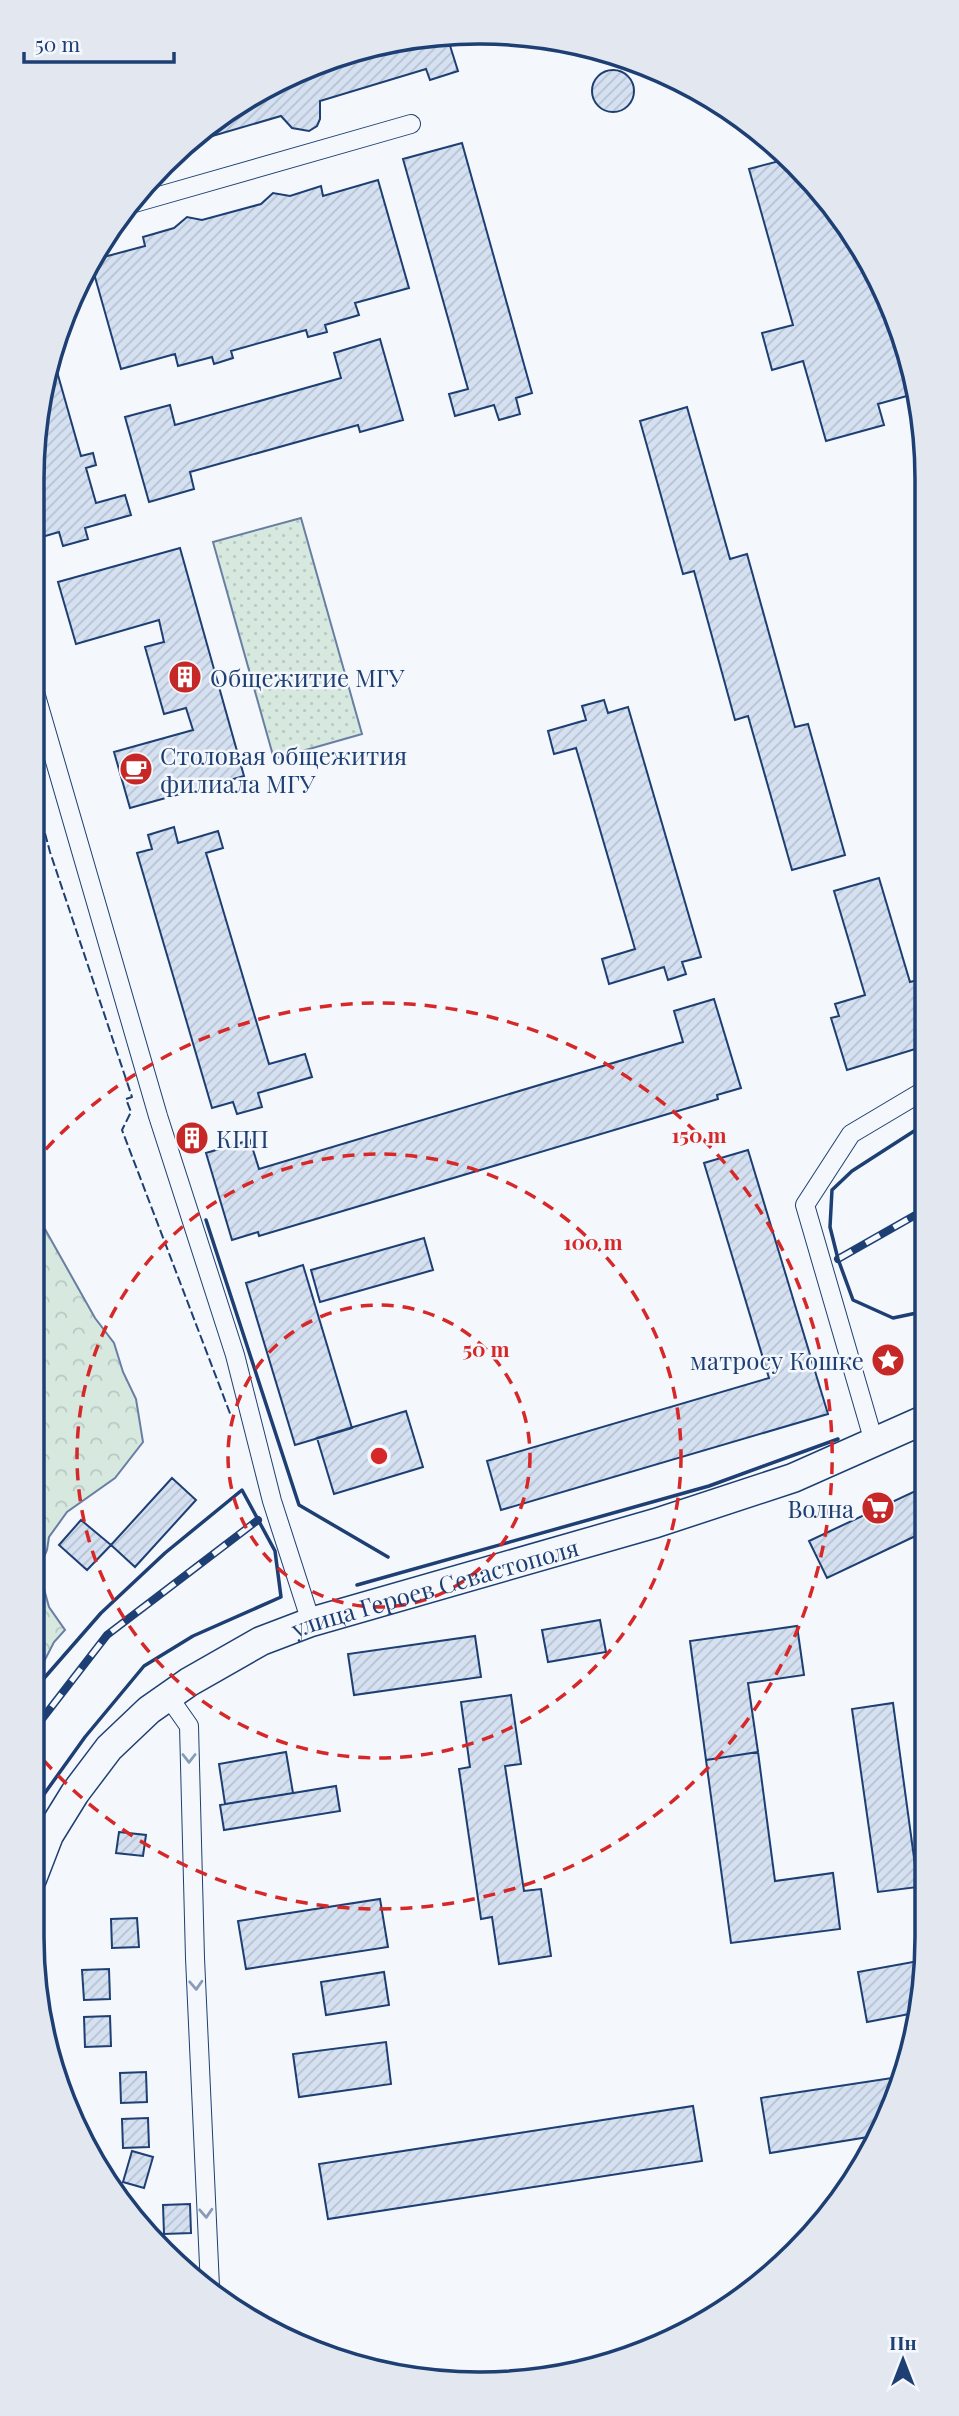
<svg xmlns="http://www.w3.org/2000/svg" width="959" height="2416" viewBox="0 0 959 2416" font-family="'Playfair Display',serif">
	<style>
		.grass { fill: url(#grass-dots); stroke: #687fa3; stroke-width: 2 }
		.forest { fill: url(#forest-crowns); stroke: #687fa3; stroke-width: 2 }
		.building { fill: url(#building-hatch); stroke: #1d3f73; stroke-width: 2 }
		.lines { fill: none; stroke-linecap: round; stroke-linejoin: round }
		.minor-casing { stroke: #1d3f73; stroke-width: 20 }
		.primary-casing { stroke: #1d3f73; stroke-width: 31 }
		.minor { stroke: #f4f7fb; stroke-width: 18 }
		.primary { stroke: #f4f7fb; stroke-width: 28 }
		.rail-casing { stroke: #1d3f73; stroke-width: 8 }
		.rail { stroke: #f4f7fb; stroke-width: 5; stroke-dasharray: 16; stroke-linecap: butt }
		.fence { stroke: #1d3f73; stroke-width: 2; stroke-dasharray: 9 3.5; stroke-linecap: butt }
		.wall { stroke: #1d3f73; stroke-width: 3.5 }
		.oneway { stroke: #889bb7 }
		.ring { fill: none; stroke: #d62828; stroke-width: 3.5; stroke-dasharray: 12 9 }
		.labels { text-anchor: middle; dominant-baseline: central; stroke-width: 5; stroke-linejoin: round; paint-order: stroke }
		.poi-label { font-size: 24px; fill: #1d3f73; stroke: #f4f7fb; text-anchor: start }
		.street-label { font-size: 24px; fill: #1d3f73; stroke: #f4f7fb }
		.rim { fill: none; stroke: #1d3f73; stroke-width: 3.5 }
		.centre { fill: #d62828; stroke: #f4f7fb; stroke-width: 3.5 }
		.ring-label { font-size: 21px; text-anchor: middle; font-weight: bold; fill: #d62828; stroke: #f4f7fb; stroke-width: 5; stroke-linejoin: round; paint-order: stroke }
	</style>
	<defs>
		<pattern id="grass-dots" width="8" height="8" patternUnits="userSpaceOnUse" patternTransform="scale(1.75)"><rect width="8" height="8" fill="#d7e8df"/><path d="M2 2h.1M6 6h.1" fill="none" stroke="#b8c8c3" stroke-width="1.8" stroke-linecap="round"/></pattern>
		<pattern id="forest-crowns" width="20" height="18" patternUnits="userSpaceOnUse" patternTransform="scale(1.75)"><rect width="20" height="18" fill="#d7e8df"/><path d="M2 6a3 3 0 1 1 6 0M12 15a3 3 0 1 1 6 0" fill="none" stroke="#b8c8c3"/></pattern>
		<pattern id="building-hatch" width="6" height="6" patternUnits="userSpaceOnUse" patternTransform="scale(1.75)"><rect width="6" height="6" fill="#d5e0f0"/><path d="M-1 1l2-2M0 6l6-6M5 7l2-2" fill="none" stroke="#b6c1d1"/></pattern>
	</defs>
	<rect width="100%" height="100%" fill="#f4f7fb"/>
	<path class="grass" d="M301,518l61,216 -88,25 -61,-217z"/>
	<path class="forest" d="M32,1206l63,112 19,25 9,29 13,27 7,43 -28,36 -48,34 -18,25 -2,13 -6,14v14l8,29 16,23 -11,12 -22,43z"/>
	<path class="building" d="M446,33l12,38 -28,9 -4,-11 -106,32v18l-3,7 -8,5 -17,-3 -11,-12 -79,23 79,-61z
		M592 91a21 21 0 1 1 42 0a21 21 0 1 1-42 0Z
		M462,143l70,250 -16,5 4,16 -21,6 -5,-15 -39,11 -6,-22 19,-5 -65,-230z
		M787,159l30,25 64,98 33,112 -36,10 6,21 -58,16 -23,-80 -31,9 -10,-37 31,-8 -44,-156z
		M378,180l31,108 -54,15 4,12 -34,10 2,7 -19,5 -2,-7 -75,21 2,7 -19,6 -2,-7 -34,9 -3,-12 -54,15 -28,-99 7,-12 45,-12 -2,-9 31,-9 13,-11 15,3 59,-16 12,-11 17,3 31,-10 2,10z
		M380,339l23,81 -43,12 -2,-7 -168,47 4,17 -45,13 -24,-85 45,-12 5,20 166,-47 -7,-25z
		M52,354l29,102 12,-3 3,12 -10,3 10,35 29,-8 6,20 -46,13 3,11 -25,7 -4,-14 -24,7 -3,-13v-46z
		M687,407l43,152 17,-5 48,173 13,-3 37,131 -53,15 -44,-154 -13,4 -41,-149 -11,3 -43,-153z
		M180,548l64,228 -114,32 -16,-56 79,-22 -7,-22 -22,6 -19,-67 19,-5 -5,-22 -83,24 -18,-62z
		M604,700l4,13 20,-6 73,250 -19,5 4,12 -18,6 -4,-13 -55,17 -7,-25 33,-10 -59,-201 -22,6 -6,-23 38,-11 -4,-14z
		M174,827l4,16 40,-12 5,17 -17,5 63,211 36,-10 7,23 -54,16 4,14 -25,7 -4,-12 -21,6 -75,-255 15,-4 -4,-14z
		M879,878l31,104 15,-4v68l-78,24 -16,-52 8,-2 -4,-12 30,-9 -31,-104z
		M714,999l27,89 -24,7 1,4 -459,137 -1,-4 -26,8 -26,-87 44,-13 9,29 424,-127 -9,-31z
		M202,1127l4,14 -23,7 -5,-14z
		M748,1150l80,264 -327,96 -14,-49 282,-83 -65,-215z
		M424,1238l9,32 -113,32 -9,-32z
		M303,1265l49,163 -57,17 -49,-162z
		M406,1411l17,56 -89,27 -17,-56z
		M172,1478l24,22 -61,67 -24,-22z
		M926,1486v45l-99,47 -18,-37z
		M81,1520l30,25 -24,25 -28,-25z
		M600,1620l6,32 -58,10 -6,-32z
		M797,1626l7,49 -56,8 10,69 -52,8 -16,-119z
		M475,1636l6,41 -127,18 -6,-41z
		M511,1695l10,69 -16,2 19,125 17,-2 10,67 -52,8 -7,-47 -11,2 -22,-150 11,-2 -9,-65z
		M893,1703l25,184 -40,5 -26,-183z
		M286,1752l7,41 -68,11 -6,-40z
		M758,1752l17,129 58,-8 7,56 -109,14 -25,-183z
		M336,1786l4,25 -116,19 -4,-25z
		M119,1832l27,3 -3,21 -27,-3z
		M380,1899l8,48 -142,22 -8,-48z
		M137,1918l2,29 -27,1 -1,-29z
		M924,1960l-9,53 -48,9 -9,-50z
		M109,1969l1,30 -26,1 -2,-30z
		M384,1972l5,33 -63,10 -5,-33z
		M110,2016l1,30 -26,1 -1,-30z
		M386,2042l5,42 -92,13 -6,-43z
		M146,2072l1,30 -26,1 -1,-30z
		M905,2076l-31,60 -104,17 -9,-55z
		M693,2106l9,55 -374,58 -9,-55z
		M148,2118l1,29 -26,1 -1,-29z
		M132,2151l21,6 -9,31 -21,-6z
		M190,2204l1,29 -27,1 -1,-29z"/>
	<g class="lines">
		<defs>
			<path id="minor" d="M131,204l280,-80
				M32,682l126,434 77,239 37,146 39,121
				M874,1442l-69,-237 46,-71 74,-44
				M168,1696l21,30 6,232 15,329"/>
			<g id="primary">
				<path id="s1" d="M32,1879l17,-44 26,-42 34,-45 40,-38 40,-28 72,-41 50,-19 345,-99 137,-45 133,-59"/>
			</g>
		</defs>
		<use href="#minor" class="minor-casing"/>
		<use href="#primary" class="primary-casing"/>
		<use href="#minor" class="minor"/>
		<use href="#primary" class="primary"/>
		<defs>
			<path id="rail" d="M838,1259l88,-50
				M32,1732l75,-97 151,-115"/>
		</defs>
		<use href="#rail" class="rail-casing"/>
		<use href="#rail" class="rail"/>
		<path class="fence" d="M32,785l18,67 82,245 -6,2 5,13 -9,18 109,286"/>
		<path class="wall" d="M925,1124l-73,47 -20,19 -2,37 8,32 15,41 40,18 33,-7
			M206,1220l93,285 89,52
			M357,1585l352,-99 129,-47
			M32,1692l69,-79 64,-60 77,-63 33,61 6,46 -88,39 -49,30 -59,71 -53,74"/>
	</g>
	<defs><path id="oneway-chevron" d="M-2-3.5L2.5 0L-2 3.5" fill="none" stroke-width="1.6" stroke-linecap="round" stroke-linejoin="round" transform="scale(1.75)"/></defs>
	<g class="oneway">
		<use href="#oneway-chevron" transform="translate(189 1758) rotate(90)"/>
		<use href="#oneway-chevron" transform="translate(196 1985) rotate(87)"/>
		<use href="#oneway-chevron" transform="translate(206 2213) rotate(87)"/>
	</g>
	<g class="ring">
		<circle cx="379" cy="1456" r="151"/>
		<circle cx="379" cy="1456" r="302"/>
		<path d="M32 1165A453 453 0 1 1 32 1747"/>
	</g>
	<defs>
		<symbol id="building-disc" viewBox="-11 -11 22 22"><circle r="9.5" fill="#c62828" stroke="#f4f7fb"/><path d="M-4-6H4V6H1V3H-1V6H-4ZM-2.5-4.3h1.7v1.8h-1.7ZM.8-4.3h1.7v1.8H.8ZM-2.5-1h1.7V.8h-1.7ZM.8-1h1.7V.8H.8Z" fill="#fff"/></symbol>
		<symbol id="cafe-disc" viewBox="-11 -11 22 22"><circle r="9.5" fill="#c62828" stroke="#f4f7fb"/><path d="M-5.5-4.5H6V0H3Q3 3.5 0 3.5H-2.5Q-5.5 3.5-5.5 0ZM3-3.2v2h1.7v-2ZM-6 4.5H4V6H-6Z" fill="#fff"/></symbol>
		<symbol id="sight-disc" viewBox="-11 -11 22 22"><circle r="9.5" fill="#c62828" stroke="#f4f7fb"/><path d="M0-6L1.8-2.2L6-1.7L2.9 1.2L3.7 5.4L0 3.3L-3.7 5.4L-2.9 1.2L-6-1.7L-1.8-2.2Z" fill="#fff"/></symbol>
		<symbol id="supermarket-disc" viewBox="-11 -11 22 22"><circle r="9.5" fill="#c62828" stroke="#f4f7fb"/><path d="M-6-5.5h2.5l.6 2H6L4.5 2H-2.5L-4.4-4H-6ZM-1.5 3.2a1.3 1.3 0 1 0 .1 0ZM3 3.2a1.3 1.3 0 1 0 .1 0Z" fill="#fff"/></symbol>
	</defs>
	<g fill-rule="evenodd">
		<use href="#building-disc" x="166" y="658" width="38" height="38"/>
		<use href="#cafe-disc" x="117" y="750" width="38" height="38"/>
		<use href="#building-disc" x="173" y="1119" width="38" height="38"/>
		<use href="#sight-disc" x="869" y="1341" width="38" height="38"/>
		<use href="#supermarket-disc" x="859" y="1489" width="38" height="38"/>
	</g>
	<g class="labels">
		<g class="poi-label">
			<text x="210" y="677">Общежитие МГУ</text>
			<text x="160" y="755">Столовая общежития<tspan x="160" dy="28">филиала МГУ</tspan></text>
			<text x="216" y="1138">КПП</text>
			<text x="864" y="1360" text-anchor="end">матросу Кошке</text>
			<text x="854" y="1508" text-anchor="end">Волна</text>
		</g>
		<g class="street-label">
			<text stroke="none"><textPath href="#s1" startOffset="522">улица Героев Севастополя</textPath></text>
		</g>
	</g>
	<path d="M0 0H959V2416H0ZM479 44H480A435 435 0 0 1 915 479V1937A435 435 0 0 1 480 2372H479A435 435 0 0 1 44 1937V479A435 435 0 0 1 479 44Z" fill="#e3e8f0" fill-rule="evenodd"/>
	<path class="rim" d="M479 44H480A435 435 0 0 1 915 479V1937A435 435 0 0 1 480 2372H479A435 435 0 0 1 44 1937V479A435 435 0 0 1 479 44Z"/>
	<circle cx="379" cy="1456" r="10" class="centre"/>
	<g class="ring-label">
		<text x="699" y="1143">150 m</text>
		<text x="593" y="1250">100 m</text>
		<text x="486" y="1357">50 m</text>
	</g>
	<g transform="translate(903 2360)" stroke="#f4f7fb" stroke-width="5" paint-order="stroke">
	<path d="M0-5L12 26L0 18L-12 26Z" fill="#1d3f73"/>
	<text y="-10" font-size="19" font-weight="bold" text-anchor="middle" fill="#1d3f73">Пн</text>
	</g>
	<path d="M24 52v10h150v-10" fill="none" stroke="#1d3f73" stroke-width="3.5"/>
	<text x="35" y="52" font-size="21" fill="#1d3f73" stroke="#f4f7fb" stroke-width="5" paint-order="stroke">50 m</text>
</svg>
